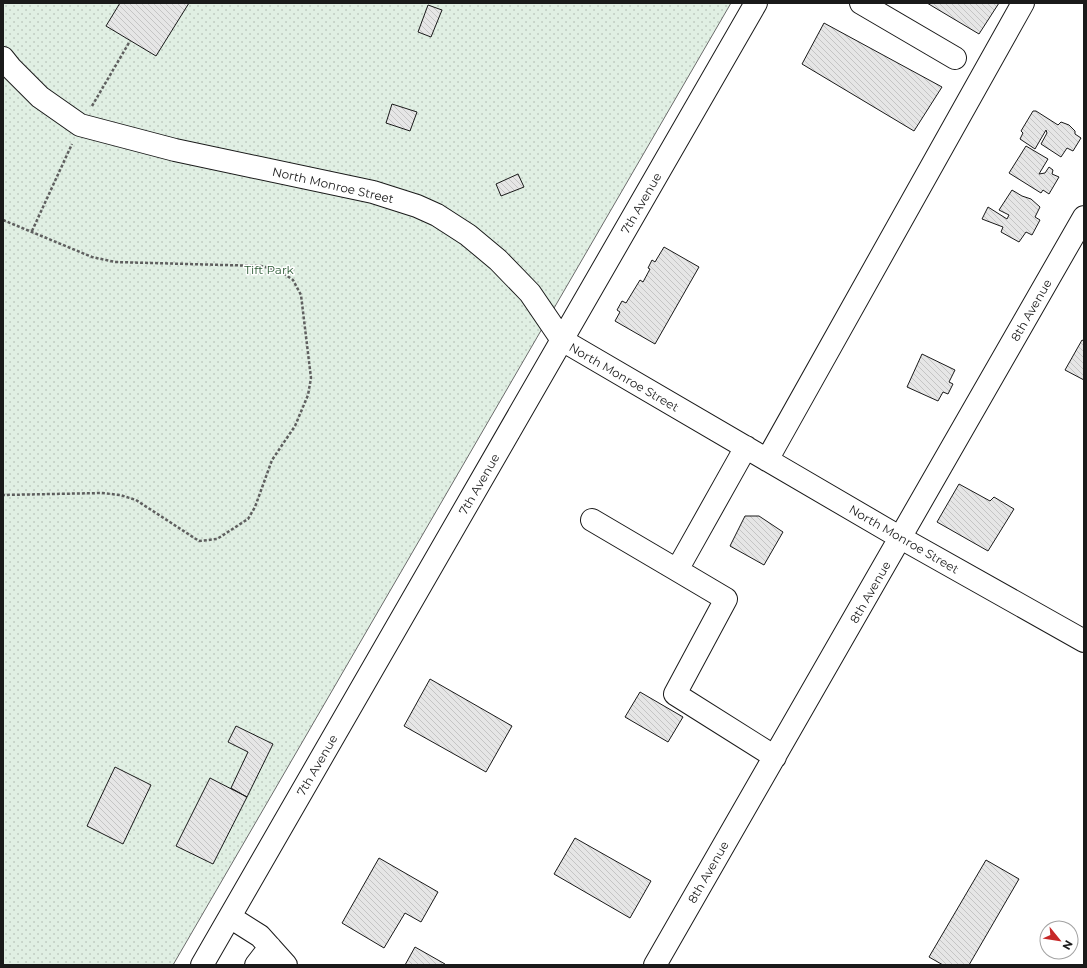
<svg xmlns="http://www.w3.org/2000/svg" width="1087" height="968" viewBox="0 0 1087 968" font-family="Montserrat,sans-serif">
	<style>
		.park { fill: url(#park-dots); stroke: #6a6a6a }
		.building { fill: url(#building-back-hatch); stroke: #1a1a1a }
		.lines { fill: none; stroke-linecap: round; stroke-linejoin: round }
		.minor-casing { stroke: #1a1a1a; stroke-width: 24 }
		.path { stroke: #5f5f5f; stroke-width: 2.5; stroke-dasharray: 3 2; stroke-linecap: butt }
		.minor { stroke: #fff; stroke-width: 22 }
		.labels { text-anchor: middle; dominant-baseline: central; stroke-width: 3; stroke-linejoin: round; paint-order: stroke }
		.street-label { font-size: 12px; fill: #1a1a1a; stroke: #fff }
		.park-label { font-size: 12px; fill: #2b5a34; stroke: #fff }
	</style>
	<defs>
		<pattern id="park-dots" width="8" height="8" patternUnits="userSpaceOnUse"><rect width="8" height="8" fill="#e0efe3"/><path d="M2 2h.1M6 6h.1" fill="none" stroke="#c0ccc2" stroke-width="1.8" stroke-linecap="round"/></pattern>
		<pattern id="building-back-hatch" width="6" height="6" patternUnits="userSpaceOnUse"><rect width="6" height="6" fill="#e6e6e6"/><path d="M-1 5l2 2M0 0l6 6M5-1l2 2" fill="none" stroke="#c5c5c5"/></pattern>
	</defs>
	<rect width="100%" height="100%" fill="#fff"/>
	<path class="park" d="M3,3h728l-558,962h-170z"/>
	<path class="building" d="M120,3h69l-33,53 -50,-30z
		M927,3h72l-20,31z
		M428,5l14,5 -11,27 -13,-5z
		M824,23l118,64 -28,44 -112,-67z
		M392,104l25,8 -7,19 -24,-8z
		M1033,111h3l22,14 3,-3 8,3 6,6v3l6,4 -8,13 -6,-3 -6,9 -20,-13 6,-11 -1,-3 -11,19 -15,-10 3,-6 -2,-2z
		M1026,146l22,13 -9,15 6,-1 4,-6 4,3 -1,4 7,3 -10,17 -6,-4 -2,3 -32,-20z
		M518,174l6,13 -23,9 -5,-12z
		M1012,190l10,6 9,3 9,8 -5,10 5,3 -8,15 -6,-3 -7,10 -18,-10 2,-5 -21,-8 6,-12 19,12 2,-4 -10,-5z
		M664,247l35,20 -44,77 -40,-23 5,-9 -3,-2 5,-9 4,2 14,-23 3,2 7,-13 -2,-1 4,-8 3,2z
		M1082,340l2,1v39l-19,-10z
		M922,354l33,16 -6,12 4,2 -5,10 -5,-2 -5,9 -31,-14z
		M959,484l31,17 4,-4 20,12 -26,42 -51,-29z
		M745,516h14l24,16 -19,33 -34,-19z
		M430,679l82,47 -26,46 -82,-46z
		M640,692l43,25 -15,25 -43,-25z
		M236,726l37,18 -26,53 -16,-9 17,-36 -20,-10z
		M115,767l36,18 -28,59 -36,-18z
		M210,778l37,19 -34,67 -37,-18z
		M575,838l76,43 -21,37 -76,-44z
		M379,858l59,34 -17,30 -16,-9 -21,35 -42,-25z
		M986,860l33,19 -50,86h-26l-14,-8z
		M415,947l30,17v1h-40z"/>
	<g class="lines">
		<defs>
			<path id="minor" d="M861,3l94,55
				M3,58l8,10 29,29 40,28 95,25 198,42 44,14 20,9 31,20 30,25 32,33 32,47 339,198 183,103
				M746,447l-69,123 49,29 -51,95 100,63
				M767,460l256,-457
				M592,520l85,50
				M230,917l30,19 26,29
				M202,965l554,-962
				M256,965l14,-18
				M655,965l429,-748"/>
		</defs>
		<use href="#minor" class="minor-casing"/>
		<path class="path" d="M92,106l38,-65
			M3,220l89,37 23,5 146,4 19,5 13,9 8,15 10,83 -3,17 -13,31 -23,34 -17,47 -7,12 -31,20 -18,2 -63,-41 -16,-5 -18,-2 -99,2
			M32,231l40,-87"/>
		<use href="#minor" class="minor"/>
	</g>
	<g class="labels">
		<g class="street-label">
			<text transform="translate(333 185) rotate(13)">North Monroe Street</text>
			<text transform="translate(641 203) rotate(-60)">7th Avenue</text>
			<text transform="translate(1031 310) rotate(-60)">8th Avenue</text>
			<text transform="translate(624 377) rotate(30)">North Monroe Street</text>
			<text transform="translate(479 484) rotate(-60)">7th Avenue</text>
			<text transform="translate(904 539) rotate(30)">North Monroe Street</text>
			<text transform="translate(870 592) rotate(-60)">8th Avenue</text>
			<text transform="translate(317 765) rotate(-60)">7th Avenue</text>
			<text transform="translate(708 872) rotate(-60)">8th Avenue</text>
		</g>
		<g class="park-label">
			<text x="269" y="269">Tift Park</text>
		</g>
	</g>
	<rect width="1087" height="968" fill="none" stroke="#1a1a1a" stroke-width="8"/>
	<g transform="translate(1059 940) rotate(120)"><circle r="19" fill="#ffffff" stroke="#a3a3a3"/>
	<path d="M0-3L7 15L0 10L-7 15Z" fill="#c62828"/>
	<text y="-6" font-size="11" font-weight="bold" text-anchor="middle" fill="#1a1a1a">N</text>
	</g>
</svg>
